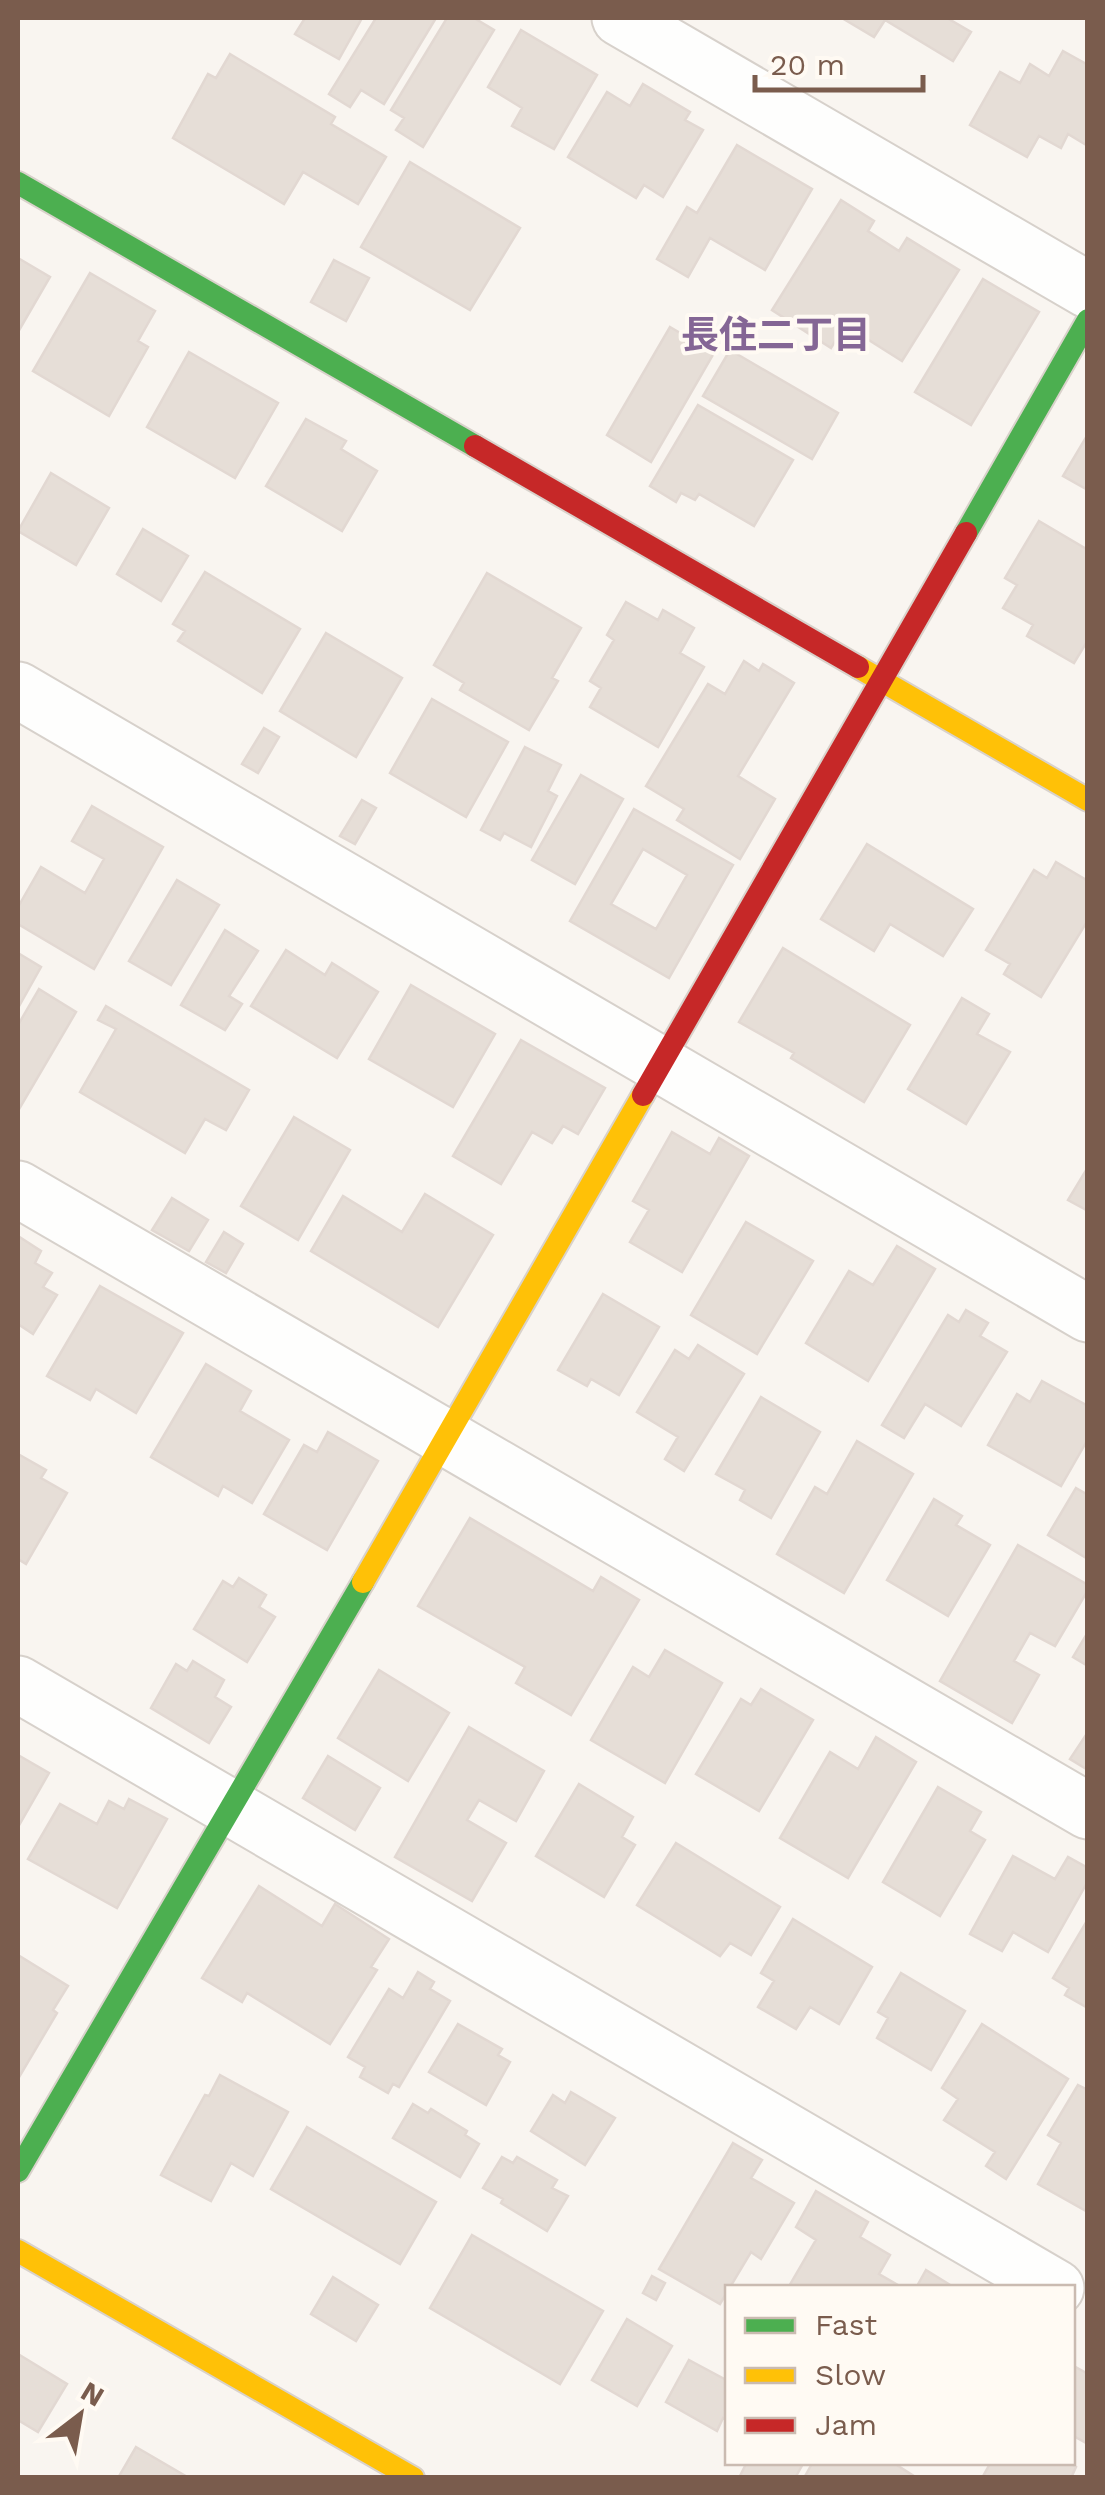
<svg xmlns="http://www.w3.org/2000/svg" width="1105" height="2495" viewBox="0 0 1105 2495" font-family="'Work Sans','Noto Sans JP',sans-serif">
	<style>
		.building { fill: #e6ded7; stroke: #e2d8d2; stroke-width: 2.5; fill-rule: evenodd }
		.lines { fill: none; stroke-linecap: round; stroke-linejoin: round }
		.street-casing { stroke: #d7d1cb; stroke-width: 59 }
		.fast-casing { stroke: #d9d2cb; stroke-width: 26 }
		.slow-casing { stroke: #d9d2cb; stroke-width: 26 }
		.jam-casing { stroke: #d9d2cb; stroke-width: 26 }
		.street { stroke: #fefefd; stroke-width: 55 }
		.fast { stroke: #4caf50; stroke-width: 22 }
		.slow { stroke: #ffc107; stroke-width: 22 }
		.jam { stroke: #c62828; stroke-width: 22 }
		.labels { text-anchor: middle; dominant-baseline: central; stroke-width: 8; stroke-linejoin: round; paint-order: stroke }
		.neighbourhood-label { font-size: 38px; font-weight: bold; fill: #846695; stroke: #fffaf3 }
	</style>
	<rect width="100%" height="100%" fill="#f9f5f0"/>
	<path class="building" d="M305,18h57l-23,41 -44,-25z
		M376,18h60l-52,86 -23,-14 -11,17 -21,-13z
		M447,18h27l20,12 -71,117 -27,-17 8,-12 -13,-8z
		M842,18h105l24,14 -18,29 -68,-41 -11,17z
		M521,30l76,45 -43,74 -42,-23 10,-18 -34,-21z
		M1063,51l25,14v81l-20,-12 -7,14 -22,-12 -12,21 -57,-32 30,-53 20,11 10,-19 19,12z
		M230,54l105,63 -4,7 55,33 -28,47 -55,-32 -19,32 -111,-66 35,-64 8,4z
		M643,84l47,28 -5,8 18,10 -40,67 -19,-12 -8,13 -68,-41 39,-65 23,14z
		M737,145l75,44 -47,81 -55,-32 -22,39 -31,-18 30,-52 10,6z
		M410,162l110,66 -50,82 -109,-63z
		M841,200l33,21 -6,10 31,20 8,-13 52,32 -57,91 -57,-36 -14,23 -59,-38z
		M18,258l32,19 -32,55z
		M334,260l35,18 -23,43 -35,-19z
		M90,273l65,38 -17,30 10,6 -39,69 -76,-45z
		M983,279l56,33 -68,113 -56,-33z
		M670,327l44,26 -63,109 -44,-27z
		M730,350l108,63 -26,46 -109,-63z
		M189,352l89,51 -43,75 -88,-51z
		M698,405l95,55 -39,66 -55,-32 -4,6 -14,-7 -5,9 -26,-16z
		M306,419l40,22 -5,8 36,22 -35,60 -76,-45z
		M1088,434v56l-25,-14z
		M51,473l58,35 -33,57 -58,-34z
		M1039,521l49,29v90l-14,23 -47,-27 6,-11 -30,-17 14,-23 -12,-7z
		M143,529l45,27 -27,45 -44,-27z
		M205,572l95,57 -38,64 -84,-52 7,-10 -12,-7z
		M487,573l94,55 -29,50 6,3 -29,49 -69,-40 4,-7 -30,-18z
		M626,602l32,18 5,-10 31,18 -14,25 24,14 -46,80 -68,-40 11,-19 -11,-7 24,-41 -7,-5z
		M326,633l76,45 -46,79 -76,-46z
		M744,661l15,10 4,-7 31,19 -56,93 37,23 -35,60 -63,-39 7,-11 -38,-23 62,-102 17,10z
		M432,699l76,43 -42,75 -76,-44z
		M264,728l15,9 -21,36 -16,-9z
		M525,747l36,18 -13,26 9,5 -26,51 -27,-14 -4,7 -19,-10z
		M581,775l42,24 -48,85 -43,-24z
		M362,800l14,8 -21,36 -15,-8z
		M92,806l71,41 -69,122 -76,-45v-17l23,-40 44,26 19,-34 -32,-18z
		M634,809l99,56 -64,113 -99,-57zM643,849l44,26 -31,54 -45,-25z
		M867,844l106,65 -30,47 -53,-32 -16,27 -53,-32z
		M1056,862l32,19v39l-47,77 -37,-23 6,-10 -24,-14 48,-80 13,8z
		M177,880l42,25 -48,80 -42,-24z
		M225,930l33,21 -29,45 13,8 -17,26 -44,-25z
		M783,948l127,77 -46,77 -73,-44 3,-5 -55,-31z
		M286,950l39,25 7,-12 46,29 -41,66 -86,-52z
		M18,953l23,14 -23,41z
		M411,985l84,49 -42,73 -84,-48z
		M39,989l37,23 -58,99v-86z
		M962,998l27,16 -12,20 33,18 -44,72 -58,-35z
		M106,1006l143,84 -23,40 -21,-11 -20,34 -105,-61 36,-63 -18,-9z
		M521,1040l84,48 -27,46 -15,-8 -11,17 -20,-11 -31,52 -48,-28z
		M294,1117l56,33 -52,90 -57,-34z
		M672,1132l38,22 9,-16 30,18 -67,116 -52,-30 19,-32 -16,-9z
		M1088,1167v44l-20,-11z
		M425,1194l68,41 -55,92 -127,-76 32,-55 59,36z
		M172,1198l36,22 -19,31 -37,-21z
		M746,1222l67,39 -56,93 -66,-39z
		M224,1232l19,12 -17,29 -20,-11z
		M18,1236l23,15 -6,12 17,10 -9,14 14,8 -24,39 -15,-10z
		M897,1246l38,23 -67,112 -62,-38 43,-72 24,14z
		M100,1286l83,47 -47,80 -40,-24 -6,11 -43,-24z
		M603,1294l56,33 -40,68 -28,-16 -4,7 -29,-16z
		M966,1310l22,13 -8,13 27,16 -46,74 -36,-22 -21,34 -22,-13 66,-110 11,7z
		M698,1345l46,29 -60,97 -19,-12 13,-22 -41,-25 38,-62 14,9z
		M206,1364l45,27 -11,20 49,29 -37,63 -29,-17 -5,10 -67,-39z
		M1042,1381l46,25v33l-27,47 -73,-41 29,-51 13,8z
		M761,1397l59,35 -49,86 -31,-18 5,-10 -29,-16z
		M328,1432l50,29 -51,89 -63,-36 40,-69 13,7z
		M857,1441l56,33 -69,119 -67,-39 38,-67 12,7z
		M18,1454l28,16 -5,8 26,15 -41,71 -8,-5z
		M1076,1488l12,7v64l-40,-24z
		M934,1499l28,17 -6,9 34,20 -42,71 -61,-36z
		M470,1518l123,73 8,-14 38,23 -68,115 -55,-32 9,-16 -107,-61z
		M1018,1545l70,40v5l-33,56 -25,-13 -16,28 25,14 -27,48 -72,-42z
		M239,1578l27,17 -7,12 16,10 -28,45 -53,-33 29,-48 10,6z
		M1088,1632v34l-15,-9z
		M665,1650l57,33 -57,100 -74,-43 42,-73 16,10z
		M193,1661l31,19 -9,17 16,10 -22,36 -58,-35 25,-44 11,7z
		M379,1670l70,43 -41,68 -70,-43z
		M761,1689l52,31 -54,91 -63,-37 45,-75 10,6z
		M469,1727l75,44 -28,50 -37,-21 -12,20 39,23 -34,58 -77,-44z
		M1088,1732v38l-18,-11z
		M876,1737l40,25 -68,116 -68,-40 50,-86 28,17z
		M18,1755l31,18 -31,54z
		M328,1756l52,32 -25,42 -52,-32z
		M579,1784l54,33 -11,20 13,8 -31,52 -68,-41z
		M938,1787l43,25 -11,19 15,9 -45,76 -57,-34z
		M129,1799l38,20 -50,89 -89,-49 32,-55 37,20 12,-23 15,8z
		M676,1843l104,64 -29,48 -21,-12 -10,13 -83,-51z
		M1013,1856l42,23 13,-22 20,11v13l-40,71 -35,-20 -11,19 -32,-17z
		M259,1886l63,40 13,-22 54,35 -18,28 6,3 -47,74 -83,-51 -5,9 -40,-24z
		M793,1919l79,48 -33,57 -29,-17 -14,22 -38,-22 16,-26 -13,-8z
		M1088,1919v89l-23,-13 4,-7 -16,-10z
		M18,1955l50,31 -15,24 4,3 -39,66z
		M418,1972l16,10 -4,7 20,12 -51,86 -6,-3 -5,9 -28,-16 5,-10 -17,-10 41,-68 14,9z
		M901,1973l64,38 -34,59 -54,-32 11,-20 -10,-6z
		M458,2024l44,25 -4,6 12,7 -24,43 -57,-33z
		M982,2024l86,55 -62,100 -20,-13 9,-14 -51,-32 14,-21 -16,-11z
		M220,2075l68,37 -35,64 -22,-13 -20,38 -50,-26 44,-80 4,1z
		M1078,2085l10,5v122l-50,-28 23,-41 -13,-8z
		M571,2092l44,26 -30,47 -54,-34 22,-36 12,8z
		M413,2104l15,9 3,-4 36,22 -2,4 14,9 -19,33 -67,-39z
		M307,2127l129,75 -36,62 -129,-75z
		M733,2143l29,17 -11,18 43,25 -33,56 -10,-7 -31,52 -61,-35z
		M502,2157l11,6 4,-6 40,23 -5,8 16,8 -21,35 -46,-28 2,-4 -20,-11z
		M816,2191l52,31 -8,15 30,18 -11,19 19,11 -1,3h-109l28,-48 -20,-13z
		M472,2235l131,76 -43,73 -130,-76z
		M926,2270l29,18h-39z
		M652,2276l13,7 -9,17 -13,-7z
		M333,2277l45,28 -22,36 -45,-27z
		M627,2319l45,27 -35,60 -45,-26z
		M18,2354l49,30 -29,48 -20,-12z
		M689,2360l39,21v40l-5,-3 -6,13 -51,-29z
		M1072,2365l16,9v70l-16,-9z
		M136,2447l53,31h-71z
		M747,2462h57l-9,16h-56z
		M813,2462h79l25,16h-113z
		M991,2462h77l8,5 -5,11h-89z"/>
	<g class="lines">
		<defs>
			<path id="street" d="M620,18l468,272
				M18,690l1070,624
				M18,1189l1070,622
				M18,1684l1038,604"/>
			<path id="fast" d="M18,183l457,263
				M966,533l122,-213
				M18,2171l345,-589"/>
			<path id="slow" d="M858,667l230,133
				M363,1582l280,-487
				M18,2251l395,227"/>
			<path id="jam" d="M475,446l383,221
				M643,1095l323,-562"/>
		</defs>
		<use href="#street" class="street-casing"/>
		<use href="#fast" class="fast-casing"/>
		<use href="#slow" class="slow-casing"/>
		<use href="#jam" class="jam-casing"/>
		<use href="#street" class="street"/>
		<use href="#fast" class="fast"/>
		<use href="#slow" class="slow"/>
		<use href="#jam" class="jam"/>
	</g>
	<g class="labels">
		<g class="neighbourhood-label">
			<text x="776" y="335">長住二丁目</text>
		</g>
	</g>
	<rect width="1105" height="2495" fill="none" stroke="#7a5c4d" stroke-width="40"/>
	<rect x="725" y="2285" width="350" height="180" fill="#fffaf3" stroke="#cabbb1" stroke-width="2.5"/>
	<rect x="745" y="2318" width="50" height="15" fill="#4caf50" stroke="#cabbb1" stroke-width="2.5"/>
	<text x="815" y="2335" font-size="30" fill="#7a5c4d">Fast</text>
	<rect x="745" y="2368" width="50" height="15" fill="#ffc107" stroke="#cabbb1" stroke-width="2.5"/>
	<text x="815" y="2385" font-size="30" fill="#7a5c4d">Slow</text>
	<rect x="745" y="2418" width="50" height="15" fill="#c62828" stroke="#cabbb1" stroke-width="2.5"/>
	<text x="815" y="2435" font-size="30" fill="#7a5c4d">Jam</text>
	<g transform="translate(80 2415) rotate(31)" stroke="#fffaf3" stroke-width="8" paint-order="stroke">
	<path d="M0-8L18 38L0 25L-18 38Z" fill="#7a5c4d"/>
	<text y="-15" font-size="28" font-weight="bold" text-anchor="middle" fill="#7a5c4d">N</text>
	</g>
	<path d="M755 75v15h168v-15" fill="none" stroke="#7a5c4d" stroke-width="5"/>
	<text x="770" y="75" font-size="30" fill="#7a5c4d" stroke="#fffaf3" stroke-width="8" paint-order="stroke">20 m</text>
</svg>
